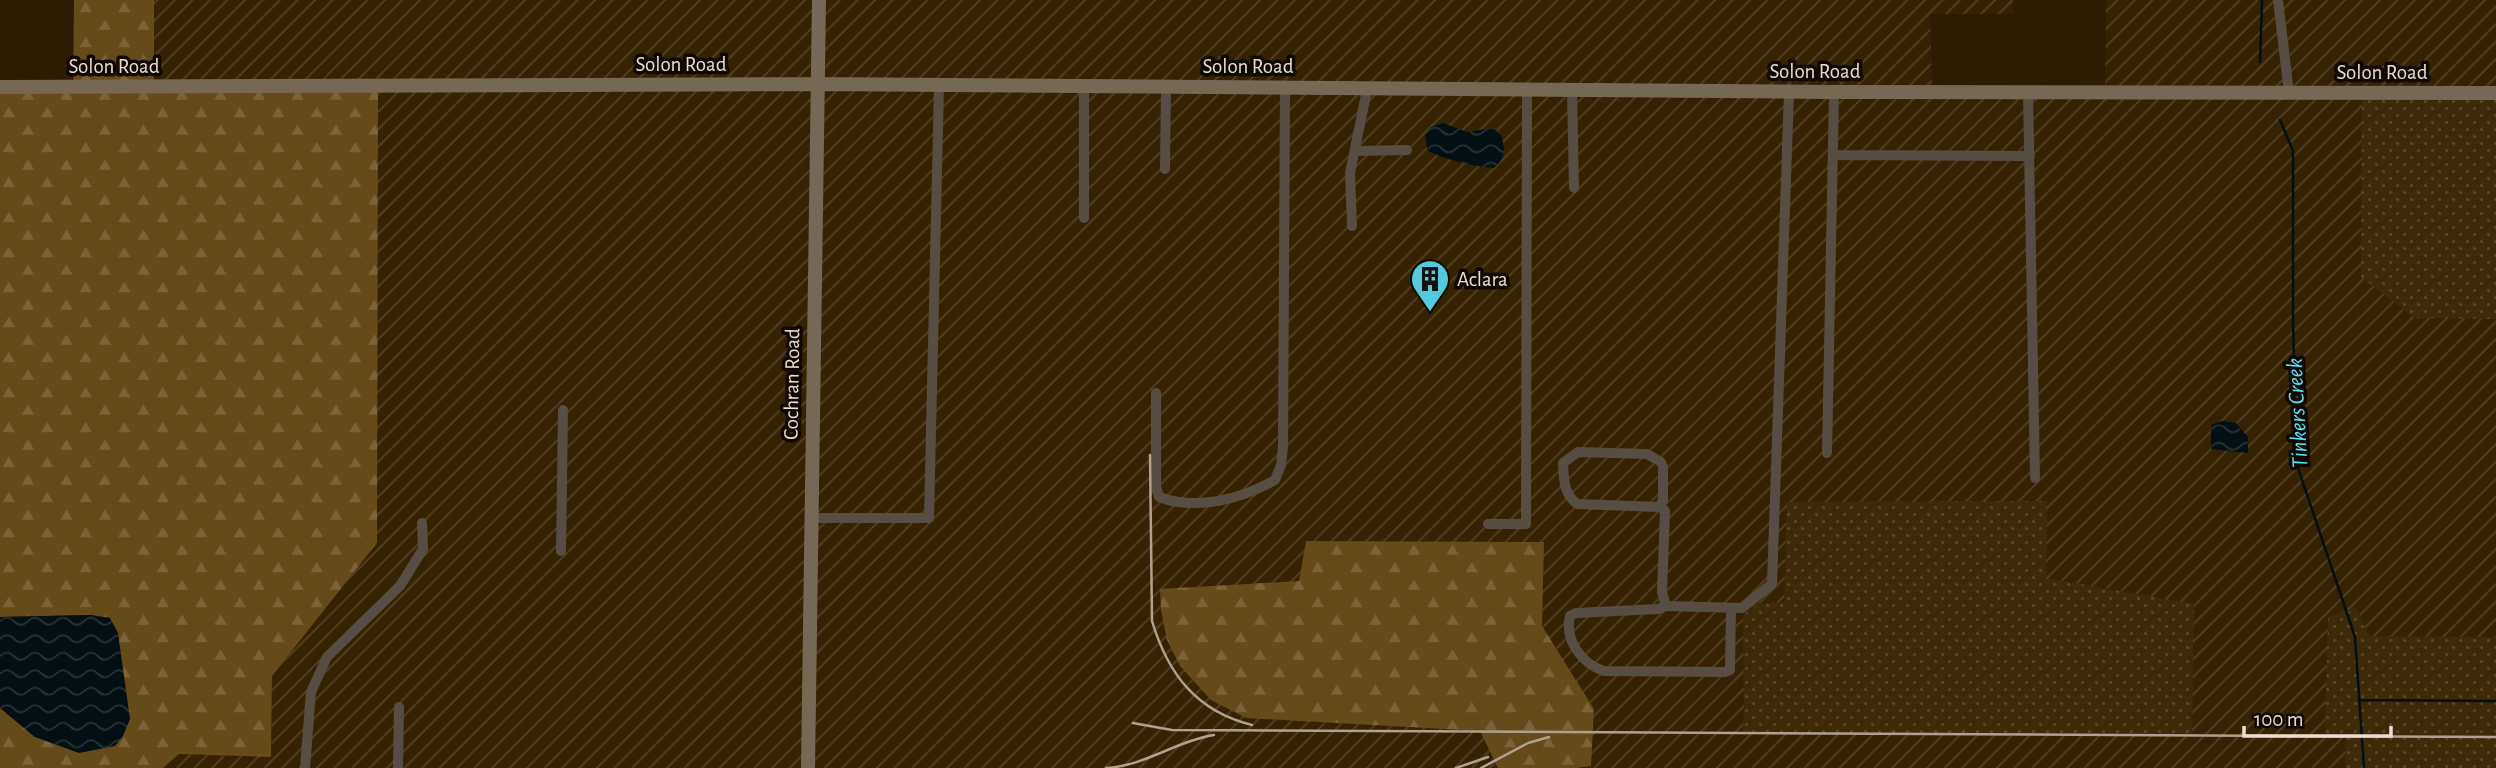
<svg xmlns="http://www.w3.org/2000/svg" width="2496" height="768" viewBox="0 0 2496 768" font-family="'Alegreya Sans',sans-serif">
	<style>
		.industrial { fill: url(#industrial-furrows) }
		.grass { fill: url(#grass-dots) }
		.forest { fill: url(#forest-firs) }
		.water { fill: url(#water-waves) }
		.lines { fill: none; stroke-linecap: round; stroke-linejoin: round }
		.stream { stroke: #021014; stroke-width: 2.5 }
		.street { stroke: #564e43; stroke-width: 10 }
		.secondary { stroke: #756956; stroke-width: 14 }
		.rail { stroke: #aea28f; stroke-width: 2.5 }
		.labels { text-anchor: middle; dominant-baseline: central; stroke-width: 7; stroke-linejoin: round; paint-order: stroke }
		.street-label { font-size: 21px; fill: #e9decf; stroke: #0e0801 }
		.poi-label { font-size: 21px; fill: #e9decf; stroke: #0e0801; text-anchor: start }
		.water-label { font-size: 23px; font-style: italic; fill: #5ce4fd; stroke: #0e0801 }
	</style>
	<defs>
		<pattern id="industrial-furrows" width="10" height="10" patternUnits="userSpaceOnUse" patternTransform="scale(1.75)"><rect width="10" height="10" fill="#352200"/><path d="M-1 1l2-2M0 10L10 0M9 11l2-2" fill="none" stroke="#524224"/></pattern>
		<pattern id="grass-dots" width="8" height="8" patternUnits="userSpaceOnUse" patternTransform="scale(1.75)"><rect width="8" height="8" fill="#3d2a06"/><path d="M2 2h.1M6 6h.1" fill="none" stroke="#594829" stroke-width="1.8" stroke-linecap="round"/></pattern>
		<pattern id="forest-firs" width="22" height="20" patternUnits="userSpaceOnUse" patternTransform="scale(1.75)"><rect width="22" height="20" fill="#654a1a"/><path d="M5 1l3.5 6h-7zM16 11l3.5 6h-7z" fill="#7b643a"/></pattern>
		<pattern id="water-waves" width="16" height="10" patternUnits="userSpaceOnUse" patternTransform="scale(1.75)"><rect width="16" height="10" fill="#021014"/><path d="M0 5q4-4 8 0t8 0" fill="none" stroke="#273235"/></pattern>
	</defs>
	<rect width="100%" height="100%" fill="#2b1c02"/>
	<path class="industrial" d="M154,0h1859v14h-83l2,78h173l1,-92h390v768h-2333l15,-14 93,3 1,-81 105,-133 -223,-457z"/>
	<path class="grass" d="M2496,93v226l-81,-1 -54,-41 1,-183z
		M2047,501l-1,77 148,26 -2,132 -450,-3 2,-19 -1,-99 15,-12 26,-1 3,-100z
		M2356,607l13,29 127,1v131h-151l1,-32h-21l3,-119z"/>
	<path class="forest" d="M74,0h80v86h224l-1,457 -105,133 -1,81 -92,-3 -16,14h-163v-60l35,29 75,-119 -20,-3 -90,2v-530h73z
		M1306,541l238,1 -2,84 52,83 -3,57 -16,2h-77l-18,-37 -234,-13 -35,-18 -31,-34 -13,-26 -6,-30 -1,-21 139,-8z"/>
	<path class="water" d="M1443,123l24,9 25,-4 8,4c5,15 7,25 -6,36 -18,-1 -52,-9 -67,-18l-2,-16 6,-7z
		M2222,421l14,2 12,14v16l-37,-4v-24z
		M90,615l20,3 8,15 12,86 -7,17 -8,10 -36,7 -44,-16 -35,-29v-91z"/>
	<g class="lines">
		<path class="stream" d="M2260,62l2,-62
			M2280,120l13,31v167l3,144 59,175 9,131
			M2360,700l136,1"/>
		<path class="street" d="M2278,0l11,93
			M1084,86v132
			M1572,90l2,98
			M2028,93l7,385
			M1356,151l51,-1
			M1833,155l197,1
			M1165,169l1,-82
			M1352,226l-2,-53 17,-83
			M1156,393v93l3,11c38,14 82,2 116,-17l6,-15 2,-18 2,-359
			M1827,453l7,-361
			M1660,507l3,-7v-33l-2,-5 -14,-8 -69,-2 -15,11c1,17 0,29 14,41l83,3 5,4 -3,81 4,14 76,2 30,-24 17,-492
			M811,518h118l10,-433
			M1488,524h38l1,-434
			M561,551l2,-141
			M1666,606l-8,3 -82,4 -6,3c-6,24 12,48 34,55l121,1 5,-2 1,-62
			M305,768l6,-76 16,-35 73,-71 23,-37 -1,-26
			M398,768l1,-61"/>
		<path class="secondary" d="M0,87l818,-3 1011,8 667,1
			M808,768l11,-768"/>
		<path class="rail" d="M1150,455l2,166c16,53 44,90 100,104
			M1133,723l39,7 1324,7
			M1106,768c39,-2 70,-27 108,-33
			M1456,768l32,-11
			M1481,768l47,-25 21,-6"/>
	</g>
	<defs>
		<symbol id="building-pin" viewBox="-11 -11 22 30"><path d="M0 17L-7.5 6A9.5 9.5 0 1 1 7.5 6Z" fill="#55cadf" stroke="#0e0801"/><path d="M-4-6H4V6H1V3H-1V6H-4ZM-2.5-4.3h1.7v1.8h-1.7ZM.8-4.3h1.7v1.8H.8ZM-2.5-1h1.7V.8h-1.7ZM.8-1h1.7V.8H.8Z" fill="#111"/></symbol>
	</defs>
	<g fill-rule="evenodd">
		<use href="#building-pin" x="1408" y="257" width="44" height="60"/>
	</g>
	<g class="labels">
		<g class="street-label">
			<text x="681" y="64">Solon Road</text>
			<text x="114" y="66">Solon Road</text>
			<text x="1248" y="66">Solon Road</text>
			<text x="1815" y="71">Solon Road</text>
			<text x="2382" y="72">Solon Road</text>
			<text transform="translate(792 384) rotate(-89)">Cochran Road</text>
		</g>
		<g class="poi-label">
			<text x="1457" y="279">Aclara</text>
		</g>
		<g class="water-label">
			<text transform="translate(2298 413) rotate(-93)">Tinkers Creek</text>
		</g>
	</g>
	<path d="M2244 726v10h147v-10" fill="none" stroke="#e9decf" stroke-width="3.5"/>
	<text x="2254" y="726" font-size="21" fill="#e9decf" stroke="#0e0801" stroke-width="5" paint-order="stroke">100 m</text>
</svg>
